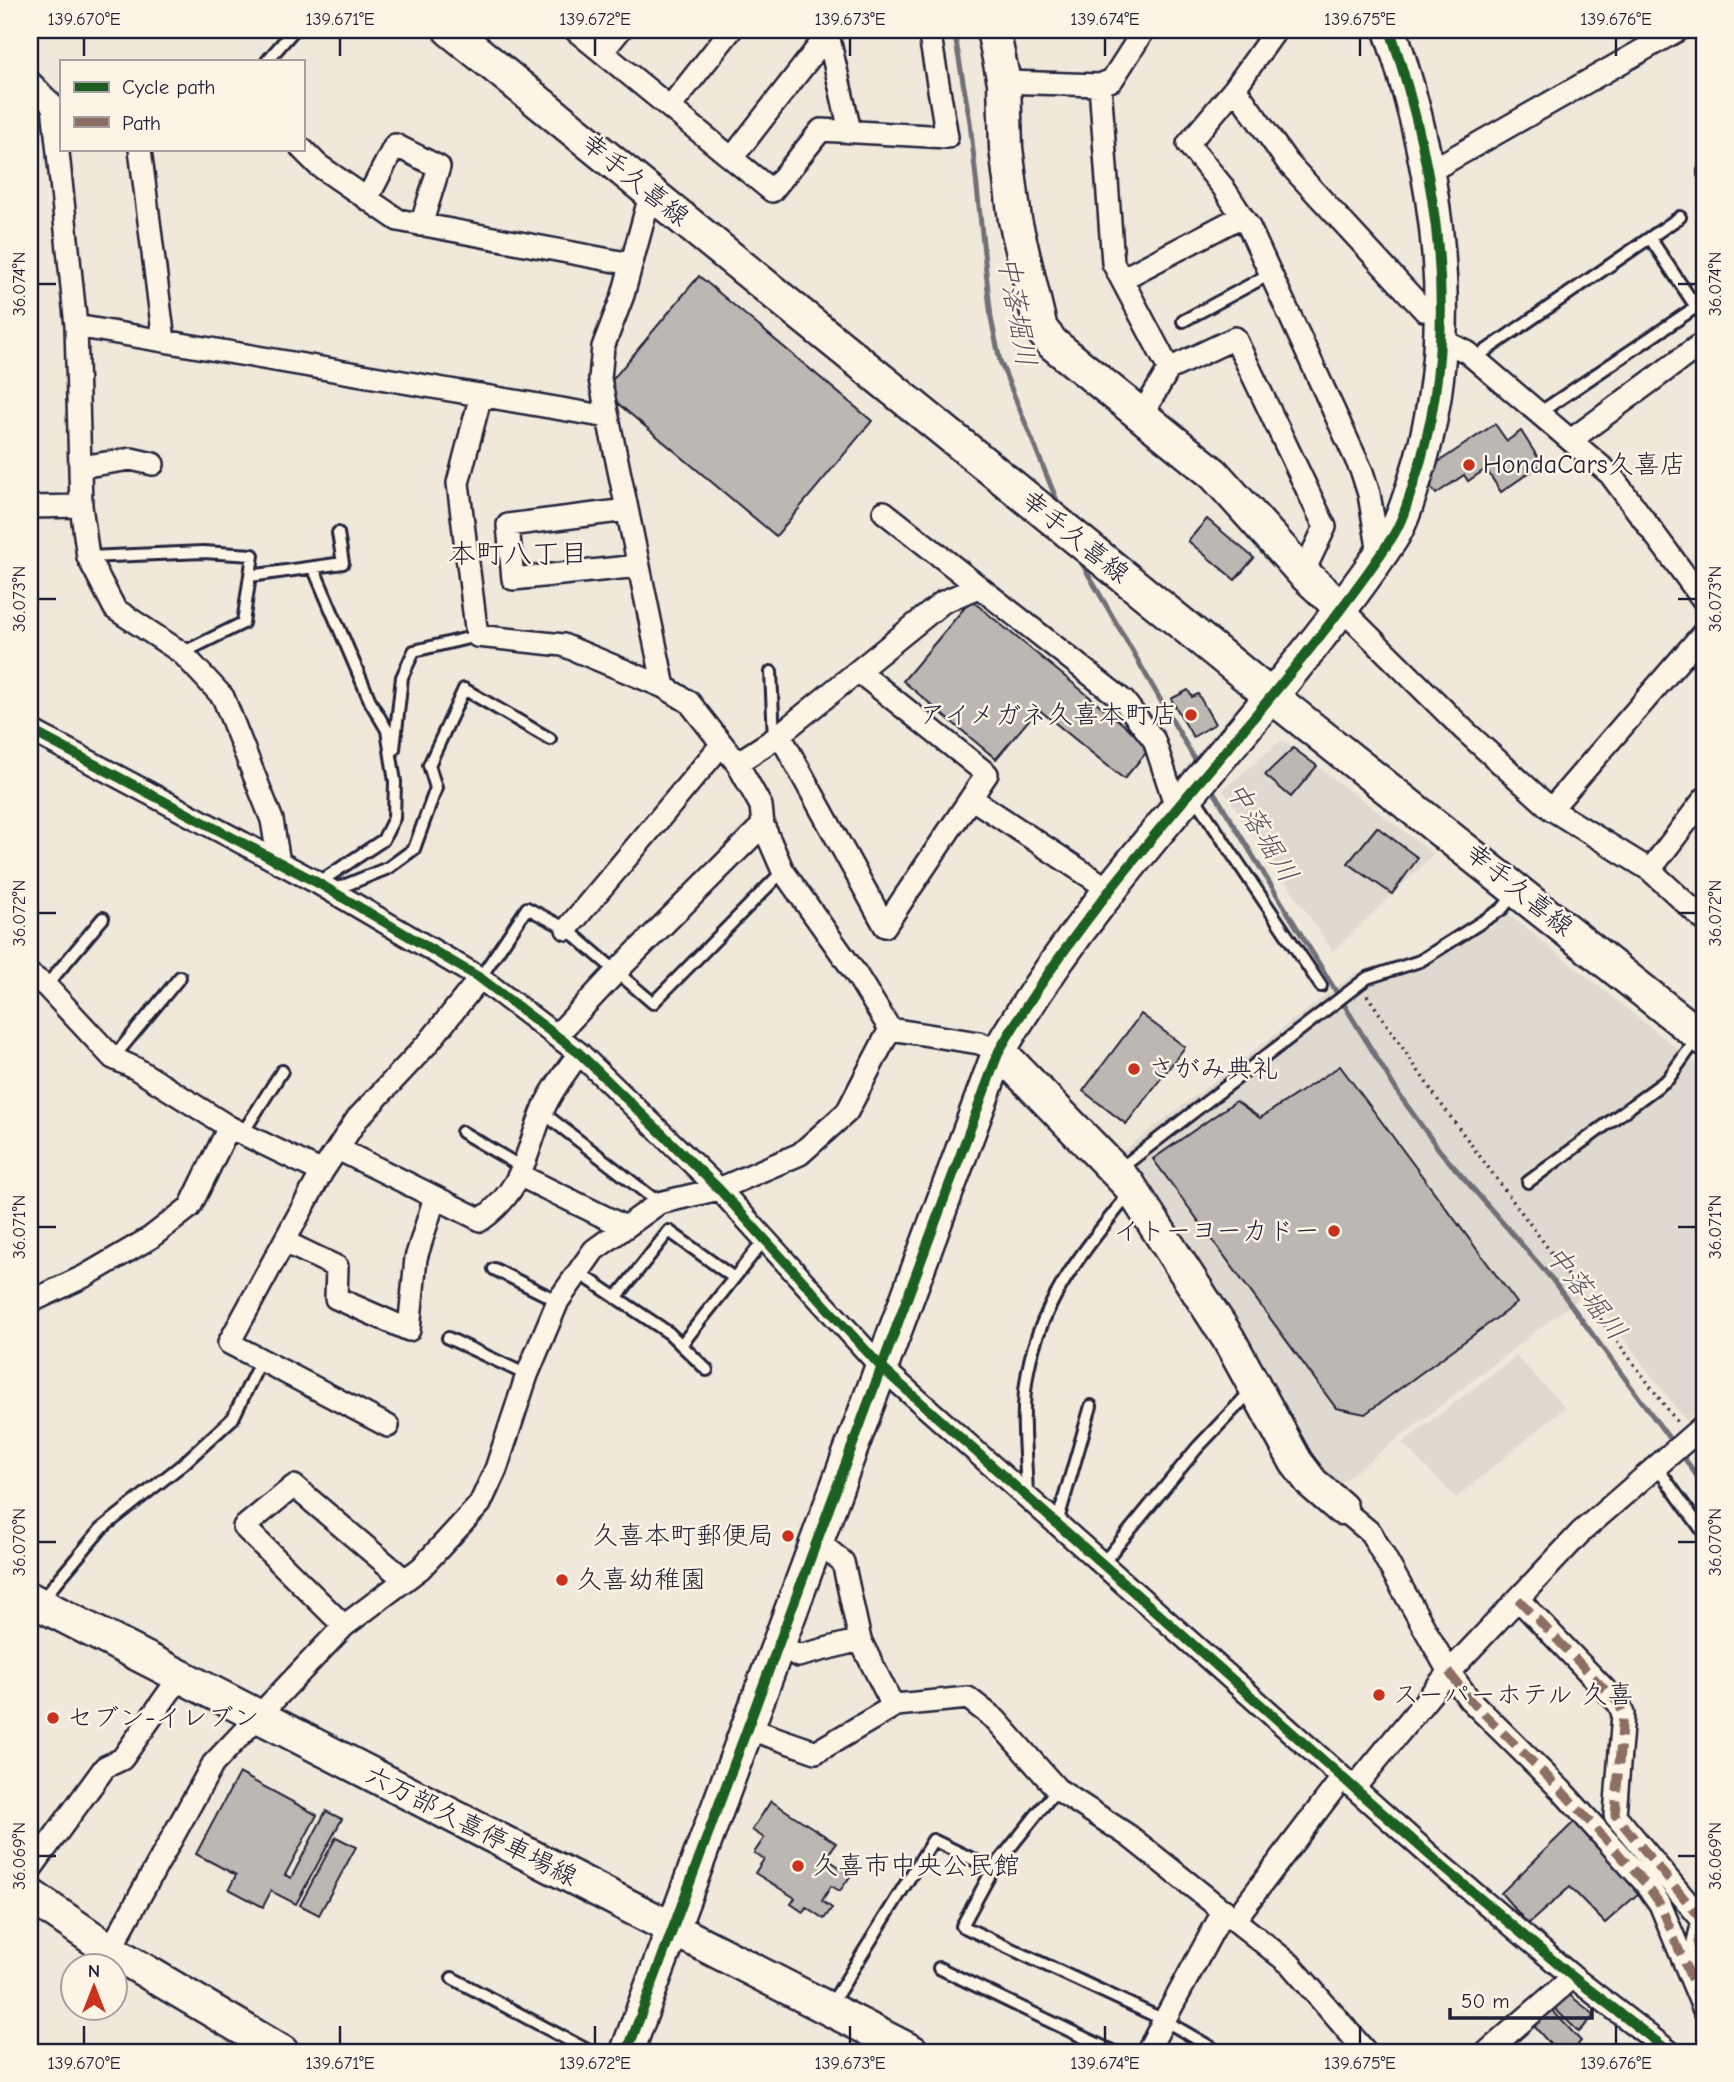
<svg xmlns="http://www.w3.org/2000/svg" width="1734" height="2082" viewBox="0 0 1734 2082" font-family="'Comic Neue','Klee One',sans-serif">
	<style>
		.built { fill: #e0d9cf }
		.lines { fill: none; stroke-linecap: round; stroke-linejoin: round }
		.stream { stroke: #716f79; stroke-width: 5 }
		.building { fill: #bcb7b3; stroke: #22223b; stroke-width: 2 }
		.lane-casing { stroke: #22223b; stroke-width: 16 }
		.street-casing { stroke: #22223b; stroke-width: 26 }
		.secondary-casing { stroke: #22223b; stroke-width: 37 }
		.path { stroke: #22223b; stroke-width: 3.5; stroke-dasharray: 2 5; stroke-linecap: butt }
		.lane { stroke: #fcf5e5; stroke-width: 10 }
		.street { stroke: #fcf5e5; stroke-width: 21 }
		.secondary { stroke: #fcf5e5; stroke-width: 32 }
		.quiet { stroke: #8d6e63; stroke-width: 9; stroke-dasharray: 18 9; stroke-linecap: butt }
		.cycleway-casing { stroke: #fcf5e5; stroke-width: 15 }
		.cycleway { stroke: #1b5e20; stroke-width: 10 }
		.ticks { fill: none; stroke: #22223b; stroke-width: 2.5 }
		.poi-dot { fill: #c8321e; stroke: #fcf5e5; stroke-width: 2.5 }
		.labels { text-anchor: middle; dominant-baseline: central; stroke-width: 5; stroke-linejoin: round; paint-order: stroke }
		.street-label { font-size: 26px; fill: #22223b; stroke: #fcf5e5 }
		.poi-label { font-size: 26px; fill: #22223b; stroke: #fcf5e5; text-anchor: start }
		.water-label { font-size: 28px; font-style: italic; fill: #575564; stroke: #fcf5e5 }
		.neighbourhood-label { font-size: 28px; fill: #22223b; stroke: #fcf5e5 }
		.neatline { fill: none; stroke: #22223b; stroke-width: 2.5 }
		.ticks-label { font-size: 18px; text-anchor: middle; fill: #22223b }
	</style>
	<rect width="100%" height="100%" fill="#efe8db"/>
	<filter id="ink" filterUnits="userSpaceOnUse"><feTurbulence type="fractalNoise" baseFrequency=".0143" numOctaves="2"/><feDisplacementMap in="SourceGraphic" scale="14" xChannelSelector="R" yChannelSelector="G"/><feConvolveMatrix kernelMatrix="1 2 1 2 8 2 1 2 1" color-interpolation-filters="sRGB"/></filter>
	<g filter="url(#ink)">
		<path class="built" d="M1282,740l152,114 -101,97 -110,-161z
			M1502,909l202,161v333l-18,18 -98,-130 -250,194 -25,-31 -85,-151 -105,-152 232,-178 139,-46z
			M1516,1356l49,51 -109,91 -54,-55z"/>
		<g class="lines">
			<path class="stream" d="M954,30l16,92 21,196 9,43 60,147
				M1080,560l119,207
				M1209,784l191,312 40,55 111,127 123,167
				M1680,1452l24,34"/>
		</g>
		<path class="building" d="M699,276l173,145 -96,115 -173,-145z
			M1495,424l12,17 14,-10 21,33 -41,28 -15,-23 -18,12 -4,-6 -28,19 -9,-12 4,-15z
			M1207,519l47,39 -19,22 -47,-39z
			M971,600l180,147 -27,32 -86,-70 -42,50 -93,-78z
			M1188,690l4,7 6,-3 17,30 -22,13 -22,-38z
			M1293,748l24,18 -26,31 -26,-22z
			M1377,827l41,31 -26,36 -44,-31z
			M1141,1014l44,33 -59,77 -43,-33z
			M1340,1066l177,237 -152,111 -29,-6 -183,-249 83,-58 24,17z
			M239,1773l78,42 -32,60 6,3 35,-67 16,8 -46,85 -25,-13 -8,16 -34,-18 7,-14 -40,-21z
			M771,1801l65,42 -10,15 25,17 -11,16 -9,-5 -9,15 10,7 -8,11 -18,-12 -3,5 -12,-8 4,-6 -40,-25 9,-14 -10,-6 10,-15 -12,-8z
			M1575,1821l65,71 -35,31 -35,-36 -42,37 -27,-31z
			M336,1837l20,10 -37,68 -19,-10z
			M1568,1994l27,21 -16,17 -25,-24z
			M1551,2009l30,32 -9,11h-15l-23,-26z"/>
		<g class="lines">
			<defs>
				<path id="lane" d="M267,61l27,-31
					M1704,171v3
					M1183,321l89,-48
					M1475,358l205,-141
					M1539,413l157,-106 -46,-69
					M88,557l115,-5 50,3 -10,68 -61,30
					M313,567l58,136 16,27 8,52 -1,36 -11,22 -65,43
					M250,576l93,-13 -5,-30
					M771,672l3,67
					M394,749l8,-72 12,-26 63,-15
					M1192,794l129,192
					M331,891l57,-23 26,-19 22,-61 -7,-23 35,-76 86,50
					M480,978l47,-70 40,21 86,74 130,-132
					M46,986l57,-68
					M113,1058l67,-81
					M542,1112l117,91
					M462,1132l61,36
					M242,1134l40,-63
					M1117,1171l250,-193 53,-17 82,-52 12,-15
					M1528,1182l140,-103 30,-42
					M494,1269l64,32
					M578,1272l91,61 38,37
					M616,1298l53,-67 65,47
					M448,1338l79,37
					M681,1345l84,-106
					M1656,1466l48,67
					M1027,1496c-1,-37 -6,-77 -1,-113 10,-77 57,-132 104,-190
					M1057,1523l34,-117
					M1103,1563l94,-115 57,-60
					M40,1602l61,-73 82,-65 50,-46 28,-58
					M993,1869l-31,57 202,94 55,32
					M939,1968l175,84
					M452,1978l139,74
					M830,2006l103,-166 60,29 64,-80"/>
				<path id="street" d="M575,30l197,161 49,-61 126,7 -18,-107
					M827,30l23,101
					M1144,30l-32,50 -12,5 13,178 56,106
					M1276,30l-41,58 -47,56 35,43 26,40 113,245 7,22 10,59
					M602,52l18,-22
					M30,82l23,24 4,37 19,183 5,180 -51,1
					M1004,82l96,3
					M1235,88l53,75 136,147h15
					M670,107l61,-77
					M140,149l24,192
					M302,149l16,16 80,55 233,44
					M732,158l97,-125
					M1430,171l248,-141
					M651,192l-28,103 -20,52 -3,32 64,308
					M367,199l28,-54 44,22 -18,58
					M1122,279l120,-63
					M76,326l532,91
					M1439,339l28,13 143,122 94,127
					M481,395l-23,88 19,153 86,9 101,42 25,15 48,61 24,43 2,19 20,46 73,103 34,55 89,14 20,8
					M1141,416l28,-47 66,-31 90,189 -22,46
					M1571,440l133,-98
					M80,467l51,-8 22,5
					M81,506l7,51 27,52 67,44 41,44 49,123 7,43
					M627,510l-119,15 5,54 126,-13
					M884,512l240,189 30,39 22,67
					M1343,610l121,120 87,79 99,61 54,50
					M30,730l288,153 162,95 99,75 140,136 163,179 561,499 130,110 97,75
					M780,735l105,191 102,-152 -129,-103
					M737,763l37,-24 169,-137 35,-15
					M971,798l139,92
					M1551,809l153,-177
					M1650,870l54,-71
					M567,929l155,-185
					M30,975l16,11 67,72 22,10 94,59 93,45
					M556,1036l59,-63 148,-148
					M338,1149l143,71c44,-32 44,-67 63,-112 8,-19 23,-37 35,-55
					M521,1176l104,51
					M285,1242l52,25 -1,31 73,32 7,-72 19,-61
					M30,1302l55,-26 65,-38 40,-31 39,-80
					M388,1426l-159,-83 93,-171 35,-53 72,-77 51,-64
					M1341,1508l30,25 78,139 20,27 92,91 85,94 14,20 44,106
					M816,1540l27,22 17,78 29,58 7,7 72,-7 28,22 61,69 72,47 161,128 76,88
					M1518,1599l101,105 4,10 -8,101 88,106 -5,21 6,35
					M344,1626l-100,-99 50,-41 111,94
					M778,1642l20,14 62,-16
					M747,1728l69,24 80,-47
					M1354,1788l95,-116 132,-140 123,-107
					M30,1870l75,-103 17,-8 57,-81
					M1236,1918l106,-140
					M110,1950l103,-186 131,-138 77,-58 59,-64 16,-35 31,-94 31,-74 36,-51 65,-47 60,-14 81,-35 47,-42 43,-83
					M1147,2052l77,-142
					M1487,2052l86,-75"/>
				<path id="secondary" d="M450,30l821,666 433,343
					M993,30l11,52 2,66 9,72 26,109 12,15 161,130 89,99 40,37
					M999,1051l130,134 99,153 68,124 16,21 29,25
					M30,1599l883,453
					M30,1895l80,55 172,102
					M627,2052l372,-1001c108,-187 272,-333 392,-512 11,-16 18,-41 24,-60 48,-145 23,-307 -25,-449"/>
			</defs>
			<use href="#lane" class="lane-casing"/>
			<use href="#street" class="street-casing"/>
			<use href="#secondary" class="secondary-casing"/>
			<path class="path" d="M1367,995l71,105 239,322
				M1697,1454l7,10"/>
			<use href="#lane" class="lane"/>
			<use href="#street" class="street"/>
			<use href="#secondary" class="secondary"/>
			<path class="quiet" d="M1518,1599l101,105 4,10 -8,101 88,106 -5,21 1,19
				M1449,1672l20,27 92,91 85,94 14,20 44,106"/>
			<defs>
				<path id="cycleway" d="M30,730l288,153 162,95 99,75 140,136 163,179 561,499 130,110 97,75
					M627,2052l372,-1001c108,-187 272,-333 392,-512 11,-16 18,-41 24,-60 48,-145 23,-307 -25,-449"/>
			</defs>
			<use href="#cycleway" class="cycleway-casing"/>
			<use href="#cycleway" class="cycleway"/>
		</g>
	</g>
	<path class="ticks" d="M84,38v18M340,38v18M595,38v18M850,38v18M1105,38v18M1360,38v18M1616,38v18M38,284h18M1678,284h18M38,599h18M1678,599h18M38,913h18M1678,913h18M38,1227h18M1678,1227h18M38,1542h18M1678,1542h18M38,1856h18M1678,1856h18M84,2026v18M340,2026v18M595,2026v18M850,2026v18M1105,2026v18M1360,2026v18M1616,2026v18"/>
	<g class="poi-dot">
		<circle cx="1469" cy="465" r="7"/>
		<circle cx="1191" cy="715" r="7"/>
		<circle cx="1134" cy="1069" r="7"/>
		<circle cx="1334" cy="1231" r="7"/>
		<circle cx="788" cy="1536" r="7"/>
		<circle cx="562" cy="1580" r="7"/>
		<circle cx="1379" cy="1695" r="7"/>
		<circle cx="53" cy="1718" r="7"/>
		<circle cx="798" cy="1866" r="7"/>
	</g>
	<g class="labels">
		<g class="street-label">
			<text transform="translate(635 180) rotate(39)">幸手久喜線</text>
			<text transform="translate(1075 537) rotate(39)">幸手久喜線</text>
			<text transform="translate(1519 890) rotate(39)">幸手久喜線</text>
			<text transform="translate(471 1826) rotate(27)">六万部久喜停車場線</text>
		</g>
		<g class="poi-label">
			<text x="1483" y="465">HondaCars久喜店</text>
			<text x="1177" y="715" text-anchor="end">アイメガネ久喜本町店</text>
			<text x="1148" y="1069">さがみ典礼</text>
			<text x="1320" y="1231" text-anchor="end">イトーヨーカドー</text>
			<text x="774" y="1536" text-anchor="end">久喜本町郵便局</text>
			<text x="576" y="1580">久喜幼稚園</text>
			<text x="1393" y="1695">スーパーホテル 久喜</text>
			<text x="67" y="1718">セブン-イレブン</text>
			<text x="812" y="1866">久喜市中央公民館</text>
		</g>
		<g class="water-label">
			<text transform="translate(1017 311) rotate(80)">中落堀川</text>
			<text transform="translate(1262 832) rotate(59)">中落堀川</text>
			<text transform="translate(1586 1293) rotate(52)">中落堀川</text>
		</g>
		<g class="neighbourhood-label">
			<text x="518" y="554">本町八丁目</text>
		</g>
	</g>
	<rect width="1734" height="2082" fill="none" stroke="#fcf5e5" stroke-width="77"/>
	<rect x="60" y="60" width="245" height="91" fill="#fcf5e5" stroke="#a5a1a1" stroke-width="2"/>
	<rect x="74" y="82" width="35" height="10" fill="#1b5e20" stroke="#a5a1a1" stroke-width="2"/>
	<text x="122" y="94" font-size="21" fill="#22223b">Cycle path</text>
	<rect x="74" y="117" width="35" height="10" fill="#8d6e63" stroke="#a5a1a1" stroke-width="2"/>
	<text x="122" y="130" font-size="21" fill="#22223b">Path</text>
	<g transform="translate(94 1987)"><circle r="33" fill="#fcf5e5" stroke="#a5a1a1" stroke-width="2"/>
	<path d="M0-5L12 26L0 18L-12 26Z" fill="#c8321e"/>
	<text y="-10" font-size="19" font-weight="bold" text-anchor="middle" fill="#22223b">N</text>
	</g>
	<path d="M1450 2008v10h142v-10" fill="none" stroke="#22223b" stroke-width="3.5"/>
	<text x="1461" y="2008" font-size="21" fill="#22223b" stroke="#fcf5e5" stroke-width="5" paint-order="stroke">50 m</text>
	<rect x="38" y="38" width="1658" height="2006" class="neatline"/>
	<g class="ticks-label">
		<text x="84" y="25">139.670°E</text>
		<text x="340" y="25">139.671°E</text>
		<text x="595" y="25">139.672°E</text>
		<text x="850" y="25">139.673°E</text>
		<text x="1105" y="25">139.674°E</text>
		<text x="1360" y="25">139.675°E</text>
		<text x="1616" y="25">139.676°E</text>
		<text transform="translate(19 284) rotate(-90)" y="6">36.074°N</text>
		<text transform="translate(1715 284) rotate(-90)" y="6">36.074°N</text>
		<text transform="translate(19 599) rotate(-90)" y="6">36.073°N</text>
		<text transform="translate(1715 599) rotate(-90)" y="6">36.073°N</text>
		<text transform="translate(19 913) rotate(-90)" y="6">36.072°N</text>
		<text transform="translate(1715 913) rotate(-90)" y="6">36.072°N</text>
		<text transform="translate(19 1227) rotate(-90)" y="6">36.071°N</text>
		<text transform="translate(1715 1227) rotate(-90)" y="6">36.071°N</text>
		<text transform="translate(19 1542) rotate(-90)" y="6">36.070°N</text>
		<text transform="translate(1715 1542) rotate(-90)" y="6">36.070°N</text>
		<text transform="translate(19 1856) rotate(-90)" y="6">36.069°N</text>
		<text transform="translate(1715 1856) rotate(-90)" y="6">36.069°N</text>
		<text x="84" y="2069">139.670°E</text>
		<text x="340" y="2069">139.671°E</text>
		<text x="595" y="2069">139.672°E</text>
		<text x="850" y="2069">139.673°E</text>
		<text x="1105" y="2069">139.674°E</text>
		<text x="1360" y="2069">139.675°E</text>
		<text x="1616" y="2069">139.676°E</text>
	</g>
</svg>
